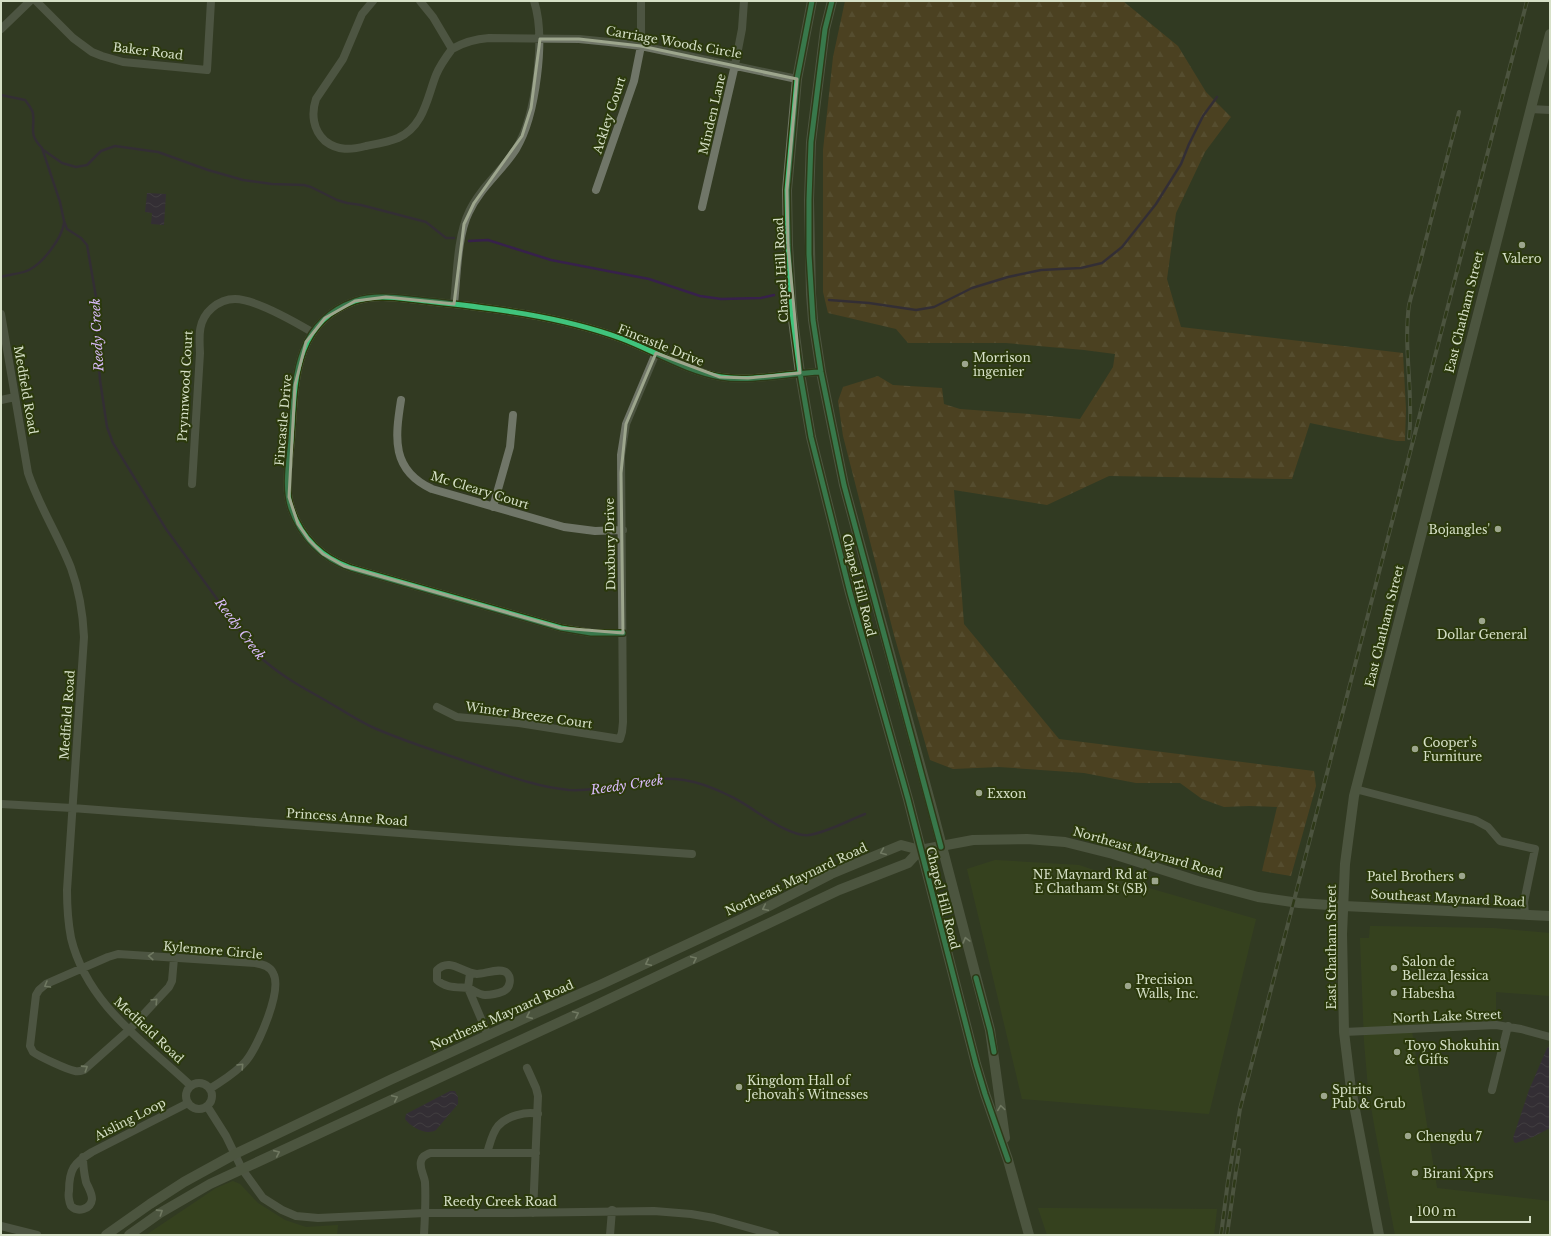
<svg xmlns="http://www.w3.org/2000/svg" width="1551" height="1236" viewBox="0 0 1551 1236" font-family="'Libre Baskerville',serif">
	<style>
		.built { fill: #3b4b1a }
		.forest { fill: url(#forest-firs) }
		.water { fill: url(#water-waves) }
		.lines { fill: none; stroke-linecap: round; stroke-linejoin: round }
		.stream { stroke: #37214b; stroke-width: 2.5 }
		.minor { stroke: #707668; stroke-width: 8 }
		.major { stroke: #6e7563; stroke-width: 10 }
		.rail-casing { stroke: #6e7363; stroke-width: 4 }
		.rail { stroke: #2b390c; stroke-width: 2.5; stroke-dasharray: 8; stroke-linecap: butt }
		.cycleway-casing { stroke: #2b390c; stroke-width: 8 }
		.cycleway { stroke: #40c37c; stroke-width: 5 }
		.oneway { stroke: #bcc5ae }
		.oneway2 { stroke: #bcc6af }
		.marked { fill: none; stroke: #9da68d; stroke-width: 3; stroke-linejoin: round }
		.poi-dot { fill: #9da68d; stroke: #2b390c; stroke-width: 1.5 }
		.labels { text-anchor: middle; dominant-baseline: central; stroke-width: 4; stroke-linejoin: round; paint-order: stroke }
		.street-label { font-size: 12px; fill: #d6e0c7; stroke: #2b390c }
		.poi-label { font-size: 12px; fill: #d6e0c7; stroke: #2b390c; text-anchor: start }
		.water-label { font-size: 13px; font-style: italic; fill: #d9bbfb; stroke: #2b390c }
	</style>
	<defs>
		<pattern id="forest-firs" width="22" height="20" patternUnits="userSpaceOnUse"><rect width="22" height="20" fill="#6c4a20"/><path d="M5 1l3.5 6h-7zM16 11l3.5 6h-7z" fill="#80643f"/></pattern>
		<pattern id="water-waves" width="16" height="10" patternUnits="userSpaceOnUse"><rect width="16" height="10" fill="#37214b"/><path d="M0 5q4-4 8 0t8 0" fill="none" stroke="#534163"/></pattern>
	</defs>
	<rect width="100%" height="100%" fill="#323a22"/>
	<path class="built" d="M995,860l84,5 56,19 121,35 -47,195 -187,-15 -55,-230z
		M1370,926l123,2 57,5v63l-54,-4v29l-85,4 26,163 113,13v34h-155l-21,-111 -6,-36 -4,-47 -4,-103h9z
		M233,1181l7,3 18,19 27,17 21,7 32,-2 -1,10h-191l70,-47z
		M1038,1208l179,1 -3,26h-167z"/>
	<path class="forest" d="M845,1h278l55,45 28,46 25,25 -26,35 -29,61 -9,66 14,48 222,26 3,56 -1,32h-8l-87,-18 -18,56 -183,-3 -62,29 -93,-15 10,134 95,115 255,32 2,15 -25,90 -29,-5 15,-64 -28,-1 -25,1 -22,-8 -22,-16h-44l-52,-10 -85,-6 -46,2 -23,-9 -36,-125 -51,-199 -5,-35 5,-14 35,-11 15,9 49,3 2,16 16,5 70,5 50,5 33,-52 2,-13 -31,-4 -78,-7h-98l-12,-14 -68,-16 -5,-21v-142l10,-93z"/>
	<path class="water" d="M147,193l19,1 -2,31 -13,-1 1,-11 -7,-1z
		M1550,1046v82l-17,9 -17,6 -2,-1 -1,-4 16,-48 18,-42z
		M450,1091h5l3,6v7l-22,26c-10,6 -25,-3 -31,-11l1,-5z"/>
	<g class="lines">
		<path class="stream" d="M1,95l24,5c3,4 8,10 8,14 2,16 -5,19 9,34l18,54 4,19 3,8 14,9 6,7 10,58v39l3,38 7,47 6,16 53,86 92,126c20,19 42,31 65,44 16,9 32,20 49,28 31,14 64,24 96,35 33,11 66,25 101,28 41,2 74,-16 115,-10 15,2 32,9 46,16 21,9 57,42 79,39 19,-3 38,-14 56,-21
			M42,149l20,14 14,4 11,-2 14,-14 14,-5 43,6 50,18 35,10 29,4 32,1 7,2 26,13 10,3 14,2 65,17 20,16h8
			M469,241l19,-1 63,20 98,19 51,17 21,3 40,-1 13,-3
			M1,277c9,-3 20,-3 28,-7 14,-7 33,-32 35,-47
			M829,300l40,3 47,7 18,-3 38,-19 36,-11 33,-7 40,-2 21,-5 20,-16 34,-43 25,-40 8,-20 14,-28 14,-19"/>
		<path class="minor" d="M36,1l37,37 19,14 10,4 21,6 84,8 4,-69
			M373,1l-11,13 -19,45 -27,40c-5,15 -3,31 9,42 13,10 26,9 41,5 10,-2 22,-4 32,-8 26,-12 29,-40 38,-63 4,-10 10,-18 16,-26l-19,-32 -13,-16
			M1,29l29,-28
			M452,49c12,-7 23,-10 37,-11l90,1 30,3 32,4 156,33
			M1530,109l20,1
			M596,190l38,-109 7,-35v-45
			M702,207l33,-142 7,-36 2,-28
			M454,304c3,-27 3,-68 15,-92 11,-24 33,-41 47,-63 20,-33 30,-112 18,-148
			M1,314l27,159c11,33 30,62 43,95 8,22 12,46 13,69l-17,253c0,16 1,32 4,48 16,66 73,104 119,147
			M1,400l14,-3
			M401,400c-6,38 -10,70 31,89l132,38 31,4 28,-1
			M192,484l8,-131c-1,-18 -2,-33 12,-45 7,-6 15,-9 23,-9 19,0 60,23 77,33
			M493,507l17,-60 3,-32
			M623,633h-32l-30,-5 -210,-60c-29,-10 -50,-31 -60,-60 -7,-21 -2,-46 0,-68 4,-55 1,-117 64,-139 23,-8 48,-2 72,0 64,7 132,15 193,37 33,12 65,33 101,39 30,5 69,-4 100,-5
			M437,707l20,10 62,6 101,16 2,-7 1,-10 -2,-267 5,-31 30,-71
			M1355,789l120,31 13,7 12,14 35,8 -11,53 1,13
			M1,804l71,4 420,32 200,14
			M174,958l-2,23 -3,6 -40,43 -45,40c-3,1 -6,2 -9,1 -7,-1 -37,-15 -42,-19 -1,-2 -2,-4 -3,-6l6,-51 3,-5 7,-6 62,-27 10,-3 137,9c7,1 15,3 18,10 10,17 -15,73 -27,88 -10,12 -23,19 -36,28
			M470,973l-2,15c5,2 12,7 17,7 6,0 14,-2 19,-4 6,-3 8,-13 3,-18 -6,-6 -22,1 -30,1 -15,-1 -27,-17 -40,-4v10c8,8 20,7 31,8l20,47
			M1344,1032l152,-7 25,4 29,8
			M527,1068l9,20 2,8 -5,117
			M186 1096a13 13 0 1 1 26 0a13 13 0 1 1-26 0Z
			M1492,1090l16,-64
			M207,1106l19,30 16,33 21,29 19,12 14,6 22,2 107,-5h87l142,-2 37,3 23,4 61,17
			M487,1153c3,-9 5,-20 11,-27 9,-10 28,-15 40,-12
			M83,1157c0,9 1,16 3,25 2,5 6,11 6,17 -1,10 -14,14 -21,7 -2,-4 -3,-11 -2,-15 0,-22 5,-28 23,-39l96,-49
			M1,1226l36,9
			M424,1235c1,-18 2,-35 1,-53 -1,-7 -6,-14 -4,-21 1,-5 5,-6 9,-8h106
			M610,1235l2,-25"/>
		<path class="major" d="M812,1l-15,78 -10,111 1,55 4,67 8,61 11,64 39,156 58,206 68,265 9,30 23,66 21,75
			M832,1l-7,28 -14,113 -2,58 2,94 2,26 8,52 23,113 89,327 57,218 15,108
			M106,1235l44,-31 34,-22 51,-28 155,-74 144,-66 68,-30 165,-77 64,-33 70,-29 19,5 53,-10 54,-1 38,3 48,12 85,27 60,16 41,6 45,3 206,10
			M129,1235l31,-22 50,-29 378,-175 251,-119 69,-27 12,-13
			M1379,1235l-28,-146 -7,-57 -2,-98 3,-70 9,-68 196,-762"/>
		<defs>
			<path id="rail" d="M1409,438c5,-44 -6,-89 0,-133l50,-193
				M1221,1235l7,-54 12,-72 287,-1108
				M1227,1235l12,-85"/>
		</defs>
		<use href="#rail" class="rail-casing"/>
		<use href="#rail" class="rail"/>
		<defs>
			<path id="cycleway" d="M812,1l-15,78 -10,111 1,55 4,67 8,61 11,64 39,156 58,206 68,265 9,30 23,66
				M832,1l-7,28 -14,113 -2,58v54l4,66 8,52 23,113 97,362
				M623,633h-32l-30,-5 -210,-60c-29,-10 -50,-31 -60,-60 -7,-21 -2,-46 0,-68 4,-55 1,-117 64,-139 23,-8 48,-2 72,0 64,7 132,15 193,37 33,12 65,33 101,39 30,5 69,-4 100,-5
				M976,978l14,52 4,22"/>
		</defs>
		<use href="#cycleway" class="cycleway-casing"/>
		<use href="#cycleway" class="cycleway"/>
	</g>
	<defs><path id="oneway-chevron" d="M-2-3.5L2.5 0L-2 3.5" fill="none" stroke-width="1.6" stroke-linecap="round" stroke-linejoin="round"/></defs>
	<g class="oneway">
		<use href="#oneway-chevron" transform="translate(883 852) rotate(158)"/>
		<use href="#oneway-chevron" transform="translate(765 908) rotate(154)"/>
		<use href="#oneway-chevron" transform="translate(966 940) rotate(-105)"/>
		<use href="#oneway-chevron" transform="translate(694 959) rotate(-25)"/>
		<use href="#oneway-chevron" transform="translate(648 963) rotate(155)"/>
		<use href="#oneway-chevron" transform="translate(576 1014) rotate(-25)"/>
		<use href="#oneway-chevron" transform="translate(529 1016) rotate(156)"/>
		<use href="#oneway-chevron" transform="translate(395 1098) rotate(-25)"/>
		<use href="#oneway-chevron" transform="translate(1001 1108) rotate(-98)"/>
		<use href="#oneway-chevron" transform="translate(277 1153) rotate(-24)"/>
		<use href="#oneway-chevron" transform="translate(160 1212) rotate(-33)"/>
	</g>
	<g class="oneway2">
		<use href="#oneway-chevron" transform="translate(151 956) rotate(-176)"/>
		<use href="#oneway-chevron" transform="translate(47 985) rotate(150)"/>
		<use href="#oneway-chevron" transform="translate(155 1001) rotate(-46)"/>
		<use href="#oneway-chevron" transform="translate(241 1066) rotate(-46)"/>
		<use href="#oneway-chevron" transform="translate(85 1068) rotate(-33)"/>
	</g>
	<path d="M0 0H1551V1236H0ZM540,39h39l62,7 156,33 -10,111 1,55 12,128 -52,5 -28,-1 -64,-24 -30,71 -5,49 2,160 -62,-5 -217,-62 -21,-12 -14,-14 -11,-16 -9,-27 6,-112 11,-43 19,-24 30,-17 31,-4 68,7 10,-80 10,-21 48,-67 9,-28z" fill="#323a22" fill-opacity=".55" fill-rule="evenodd"/>
	<path class="marked" d="M540,39h39l62,7 156,33 -10,111 1,55 12,128 -52,5 -28,-1 -64,-24 -30,71 -5,49 2,160 -62,-5 -217,-62 -21,-12 -14,-14 -11,-16 -9,-27 6,-112 11,-43 19,-24 30,-17 31,-4 68,7 10,-80 10,-21 48,-67 9,-28z"/>
	<g class="poi-dot">
		<circle cx="1522" cy="245" r="4"/>
		<circle cx="965" cy="364" r="4"/>
		<circle cx="1498" cy="529" r="4"/>
		<circle cx="1482" cy="621" r="4"/>
		<circle cx="1415" cy="749" r="4"/>
		<circle cx="979" cy="793" r="4"/>
		<circle cx="1462" cy="876" r="4"/>
		<rect x="1151" y="877" width="8" height="8" rx="2"/>
		<circle cx="1394" cy="968" r="4"/>
		<circle cx="1128" cy="986" r="4"/>
		<circle cx="1394" cy="993" r="4"/>
		<circle cx="1397" cy="1052" r="4"/>
		<circle cx="739" cy="1087" r="4"/>
		<circle cx="1324" cy="1096" r="4"/>
		<circle cx="1408" cy="1136" r="4"/>
		<circle cx="1415" cy="1173" r="4"/>
	</g>
	<g class="labels">
		<g class="street-label">
			<text transform="translate(674 42) rotate(10)">Carriage Woods Circle</text>
			<text transform="translate(148 51) rotate(7)">Baker Road</text>
			<text transform="translate(712 114) rotate(-77)">Minden Lane</text>
			<text transform="translate(609 115) rotate(-72)">Ackley Court</text>
			<text transform="translate(781 270) rotate(-93)">Chapel Hill Road</text>
			<text transform="translate(1464 312) rotate(-76)">East Chatham Street</text>
			<text transform="translate(661 345) rotate(22)">Fincastle Drive</text>
			<text transform="translate(185 386) rotate(-87)">Prynnwood Court</text>
			<text transform="translate(26 390) rotate(80)">Medfield Road</text>
			<text transform="translate(283 420) rotate(-85)">Fincastle Drive</text>
			<text transform="translate(480 490) rotate(17)">Mc Cleary Court</text>
			<text transform="translate(610 544) rotate(-91)">Duxbury Drive</text>
			<text transform="translate(859 585) rotate(76)">Chapel Hill Road</text>
			<text transform="translate(1384 626) rotate(-76)">East Chatham Street</text>
			<text transform="translate(67 715) rotate(-86)">Medfield Road</text>
			<text transform="translate(529 715) rotate(8)">Winter Breeze Court</text>
			<text transform="translate(347 817) rotate(4)">Princess Anne Road</text>
			<text transform="translate(1148 852) rotate(16)">Northeast Maynard Road</text>
			<text transform="translate(796 879) rotate(-25)">Northeast Maynard Road</text>
			<text transform="translate(943 898) rotate(76)">Chapel Hill Road</text>
			<text transform="translate(1448 898) rotate(3)">Southeast Maynard Road</text>
			<text transform="translate(1331 947) rotate(-90)">East Chatham Street</text>
			<text transform="translate(213 950) rotate(5)">Kylemore Circle</text>
			<text transform="translate(502 1015) rotate(-24)">Northeast Maynard Road</text>
			<text transform="translate(1447 1016) rotate(-2)">North Lake Street</text>
			<text transform="translate(149 1030) rotate(43)">Medfield Road</text>
			<text transform="translate(130 1119) rotate(-27)">Aisling Loop</text>
			<text x="500" y="1201">Reedy Creek Road</text>
		</g>
		<g class="poi-label">
			<text x="1522" y="258" text-anchor="middle">Valero</text>
			<text x="973" y="357">Morrison<tspan x="973" dy="14">ingenier</tspan></text>
			<text x="1490" y="529" text-anchor="end">Bojangles'</text>
			<text x="1482" y="634" text-anchor="middle">Dollar General</text>
			<text x="1423" y="742">Cooper's<tspan x="1423" dy="14">Furniture</tspan></text>
			<text x="987" y="793">Exxon</text>
			<text x="1147" y="874" text-anchor="end">NE Maynard Rd at<tspan x="1147" dy="14">E Chatham St (SB)</tspan></text>
			<text x="1454" y="876" text-anchor="end">Patel Brothers</text>
			<text x="1402" y="961">Salon de<tspan x="1402" dy="14">Belleza Jessica</tspan></text>
			<text x="1136" y="979">Precision<tspan x="1136" dy="14">Walls, Inc.</tspan></text>
			<text x="1402" y="993">Habesha</text>
			<text x="1405" y="1045">Toyo Shokuhin<tspan x="1405" dy="14">&amp; Gifts</tspan></text>
			<text x="747" y="1080">Kingdom Hall of<tspan x="747" dy="14">Jehovah’s Witnesses</tspan></text>
			<text x="1332" y="1089">Spirits<tspan x="1332" dy="14">Pub &amp; Grub</tspan></text>
			<text x="1416" y="1136">Chengdu 7</text>
			<text x="1423" y="1173">Birani Xprs</text>
		</g>
		<g class="water-label">
			<text transform="translate(97 335) rotate(-93)">Reedy Creek</text>
			<text transform="translate(240 629) rotate(53)">Reedy Creek</text>
			<text transform="translate(627 785) rotate(-8)">Reedy Creek</text>
		</g>
	</g>
	<rect width="1551" height="1236" fill="none" stroke="#d6e0c7" stroke-width="4"/>
	<path d="M1411 1216v6h119v-6" fill="none" stroke="#d6e0c7" stroke-width="2"/>
	<text x="1417" y="1216" font-size="12" fill="#d6e0c7" stroke="#2b390c" stroke-width="3" paint-order="stroke">100 m</text>
</svg>
